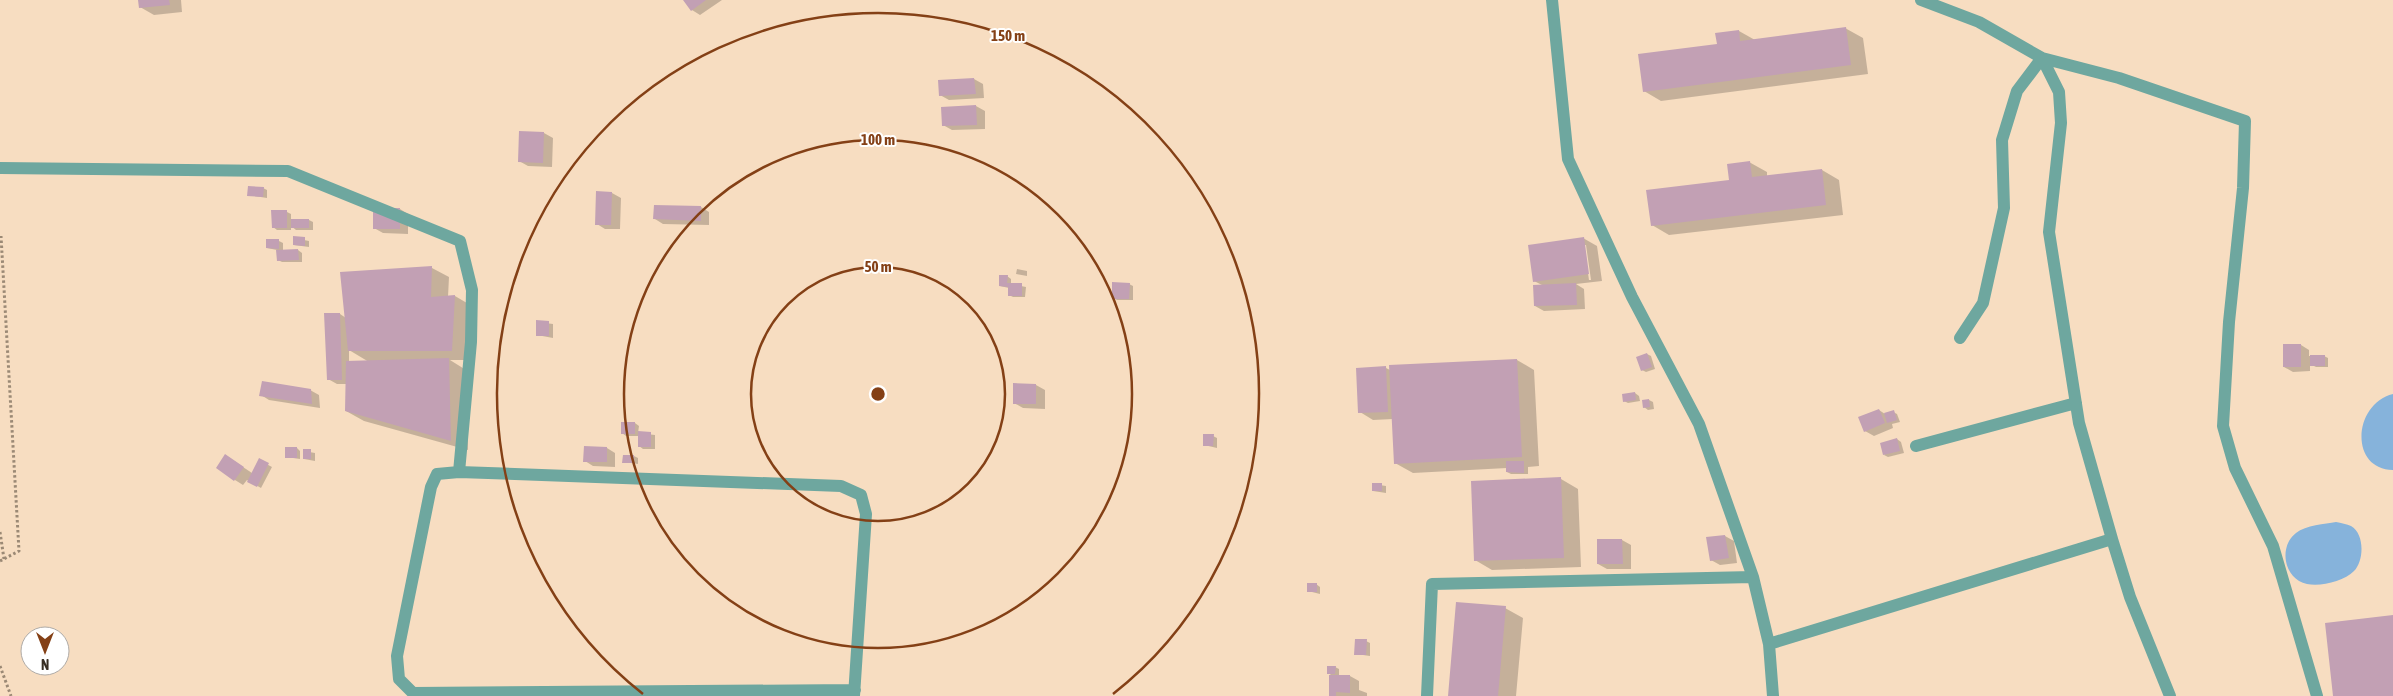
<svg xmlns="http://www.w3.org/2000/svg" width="2393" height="696" viewBox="0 0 2393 696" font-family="'Asap Condensed',sans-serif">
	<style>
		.water { fill: #86b3db }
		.shadow { fill: #0003; fill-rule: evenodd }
		.building { fill: #c2a0b4 }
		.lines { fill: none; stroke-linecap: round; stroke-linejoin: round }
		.path { stroke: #9b8975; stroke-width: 3; stroke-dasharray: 2.5 2.5; stroke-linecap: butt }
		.street { stroke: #6ea79f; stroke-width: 12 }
		.ring { fill: none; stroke: #844016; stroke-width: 2.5 }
		.centre { fill: #844016; stroke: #fff; stroke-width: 2.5 }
		.ring-label { font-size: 15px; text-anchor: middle; font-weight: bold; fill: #844016; stroke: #fff; stroke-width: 4; stroke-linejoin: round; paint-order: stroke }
	</style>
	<rect width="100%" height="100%" fill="#f7ddc1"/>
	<path class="water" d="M2393,394v76c-44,-1 -40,-66 0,-76z
		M2336,522c5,1 11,2 15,4 14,8 13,35 3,45 -10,10 -33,16 -47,13 -23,-5 -29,-37 -11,-51 10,-8 29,-9 40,-11z"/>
	<path class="shadow" d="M140,0h41l1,12 -28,3 -14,-8z
		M685,0h37l-22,15 -8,-5z
		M1845,28l18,10 5,36 -207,27 -17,-10 95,-60 16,9z
		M974,79l9,5 1,14 -35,2 -9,-5v-14z
		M976,106l9,5v18l-33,1 -9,-5z
		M544,133l9,5 -1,29 -24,-1 -9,-5z
		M1749,162l18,10v5l55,-7 17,10 4,35 -174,20 -17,-10 79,-44z
		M263,188l4,2v8l-19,-3z
		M598,193h14l9,5 -1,31h-15l-8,-5z
		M701,207l8,5v13l-46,-1 -8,-5z
		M400,209l8,5v20l-25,-1 -9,-5z
		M287,212l4,2v6h18l4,2v8h-17l-5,-4v4h-14l-4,-3z
		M294,238l15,3v6l-15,-2z
		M1583,238l14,8 5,35 -26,3 8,5 1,20 -41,2 -9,-5 7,-21 -8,-4zM1584,245h2l5,35h-2z
		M279,241l4,2v8l15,-1 4,3v9h-20l-4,-2 -1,-10 -10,-2z
		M432,268l17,9 -1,20 7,-1 17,10 -3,54h-19l16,10 2,80 -104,-29 -18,-10 1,-27h-10l-9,-5 12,-65 6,4zM349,350l20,12h-20z
		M1017,269l10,2v5l-11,-2z
		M1007,276l4,3v5l15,3 -1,10h-12l-4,-2v-7l-9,-2z
		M1129,284l4,2v14h-16l-4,-2z
		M538,322l15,2v14l-16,-3z
		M2301,345l8,5v6h15l4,2v9h-12l-6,-3v7l-17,1 -9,-5z
		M1647,354l4,2 4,13 -9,3 -4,-2z
		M1517,360l17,10 5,96 -11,1v7h-17l-4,-2v-4l-94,5 -18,-10 -2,-44 -20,1 -13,-8 26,-44 4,2z
		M1014,385h22l9,5v19l-22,-1 -9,-5z
		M310,390l9,5 1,13 -51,-8 -8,-5z
		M1635,393l4,3 1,5 -12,2 -4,-2z
		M1649,400l4,2 1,7 -6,1 -4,-3z
		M1879,410l6,4 8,-2 4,2 3,8 -8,2 1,4 -19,8 -9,-5z
		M635,423l4,3 -1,7 17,2v14h-12l-4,-3v-10h-13l-4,-3z
		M1213,436l4,2v10l-13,-3z
		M1897,439l4,3 3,11 -16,4 -4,-2z
		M297,448l3,3v8l-14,-2z
		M607,448l8,5v14l-22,-1 -8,-5z
		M304,451l11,2v8l-11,-2z
		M634,456l4,2v6l-14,-2z
		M259,460l13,7 -11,21 -14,-8 -4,5 -8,-5 -1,-19 18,12z
		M1561,479l17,10 3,78 -89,3 -17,-10z
		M1373,484l13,2v7l-13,-2z
		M1725,536l9,5 3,22 -17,2 -9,-5 -4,-22z
		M1622,540l9,5v24h-24l-9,-5z
		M1316,584l4,3v7l-12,-3z
		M1505,608l18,10 -7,78h-67z
		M1366,641l4,2v13l-14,-2z
		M1335,667l4,2v7h11l9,5v9l8,3v3h-37l1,-21 -3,-2z"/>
	<path class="building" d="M138,0h31l1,5 -31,3z
		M683,0h23l-15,11z
		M1846,27l5,38 -208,27 -5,-38 79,-10 -2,-11 24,-3 1,11z
		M974,78l2,16 -37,2 -1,-16z
		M976,105l1,20 -35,1 -1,-19z
		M519,131l25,1 -1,31 -25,-1z
		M1750,161l2,16 70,-8 4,36 -175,21 -5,-36 83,-10 -2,-16z
		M248,186l16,1 -1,10 -16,-1z
		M596,191l16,1 -1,33h-16z
		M654,205l47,1v15l-48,-2z
		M373,208h27v21h-27z
		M271,210h16v18h-15z
		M291,219h18v9h-18z
		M293,236l12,1v9l-12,-1z
		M1584,237l5,37 -56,8 -5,-37z
		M266,239h13v10l-13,-1z
		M298,249l1,11 -22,1 -1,-11z
		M432,266l-1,31 24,-2 -3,56h-104l-8,-79z
		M999,275h9l-1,8h15v13h-14v-9l-9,-1z
		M1112,282l18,1 -1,16h-17z
		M1576,283l1,22 -43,1 -1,-21z
		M324,313h16l2,67h-15z
		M536,320l13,1v15h-13z
		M2283,344h18v23h-18z
		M1647,353l5,14 -11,4 -5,-14z
		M2310,355h15v11h-15z
		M449,358l2,83 -106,-30 1,-50z
		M1517,359l5,98 -128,7 -5,-99z
		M1386,366l2,46 -30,1 -2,-45z
		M262,381l49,8 1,15 -53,-8z
		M1013,383l23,1v20h-23z
		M1635,392l1,8 -13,2 -1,-8z
		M1649,399l1,8 -7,1 -1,-8z
		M1879,409l6,14 -21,9 -6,-15z
		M1894,410l3,10 -10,3 -3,-10z
		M621,422h14v12h-14z
		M638,431l13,1v15h-13z
		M1203,434h11l-1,12h-10z
		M1897,438l3,13 -17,4 -3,-12z
		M584,446l23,1v15h-24z
		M285,447h12v11h-12z
		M303,449h8v10h-8z
		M225,454l19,13 -10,14 -18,-13z
		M623,455h11v8h-12z
		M259,458l10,5 -12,24 -10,-5z
		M1506,461h18v12l-18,-1z
		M1561,477l3,81 -90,3 -3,-80z
		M1372,483h10v8h-10z
		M1725,535l4,23 -19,3 -4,-24z
		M1597,539h25l1,25h-26z
		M1307,583h10v9h-10z
		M1456,602l50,4 -8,90h-50z
		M2393,615v81h-60l-8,-73z
		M1355,639h12l-1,16h-12z
		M1327,666h9l-1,8h-8z
		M1329,675h21v18l-14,-1v4h-7z"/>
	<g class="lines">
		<path class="path" d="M0,532l4,27
			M0,561l19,-10 -18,-315
			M0,666l11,30"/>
		<path class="street" d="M1552,0l16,159 64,138 67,127 54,153 16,67 4,52
			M1921,0l58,22 63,36 17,34 2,31 -12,109 30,191 33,116
			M0,168l288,3 172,70 12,49 -1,52 -12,130 382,14 20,9 5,19 -12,182
			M1960,338l23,-35 21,-95 -2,-68 15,-49 25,-33 77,20 126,43 -2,67 -14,134 -6,104 12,42 38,78 44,150
			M1916,446l160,-43
			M459,472l-22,2 -6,13 -34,169 2,23 14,14 442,-3
			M1769,644l343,-105 18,58 40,99
			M1427,696l5,-112 321,-7"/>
	</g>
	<g class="ring">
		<circle cx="878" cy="394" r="127"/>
		<circle cx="878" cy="394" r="254"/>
		<path d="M643 694A381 381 0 1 1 1113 694"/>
	</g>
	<circle cx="878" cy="394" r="8" class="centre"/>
	<g class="ring-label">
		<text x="1008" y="41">150 m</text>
		<text x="878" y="145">100 m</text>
		<text x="878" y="272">50 m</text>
	</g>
	<g transform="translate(45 651) rotate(180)"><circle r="24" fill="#ffffff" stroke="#afaba7"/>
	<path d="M0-4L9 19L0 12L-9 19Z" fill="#844016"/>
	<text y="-8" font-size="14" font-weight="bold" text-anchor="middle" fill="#382e23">N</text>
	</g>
</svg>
